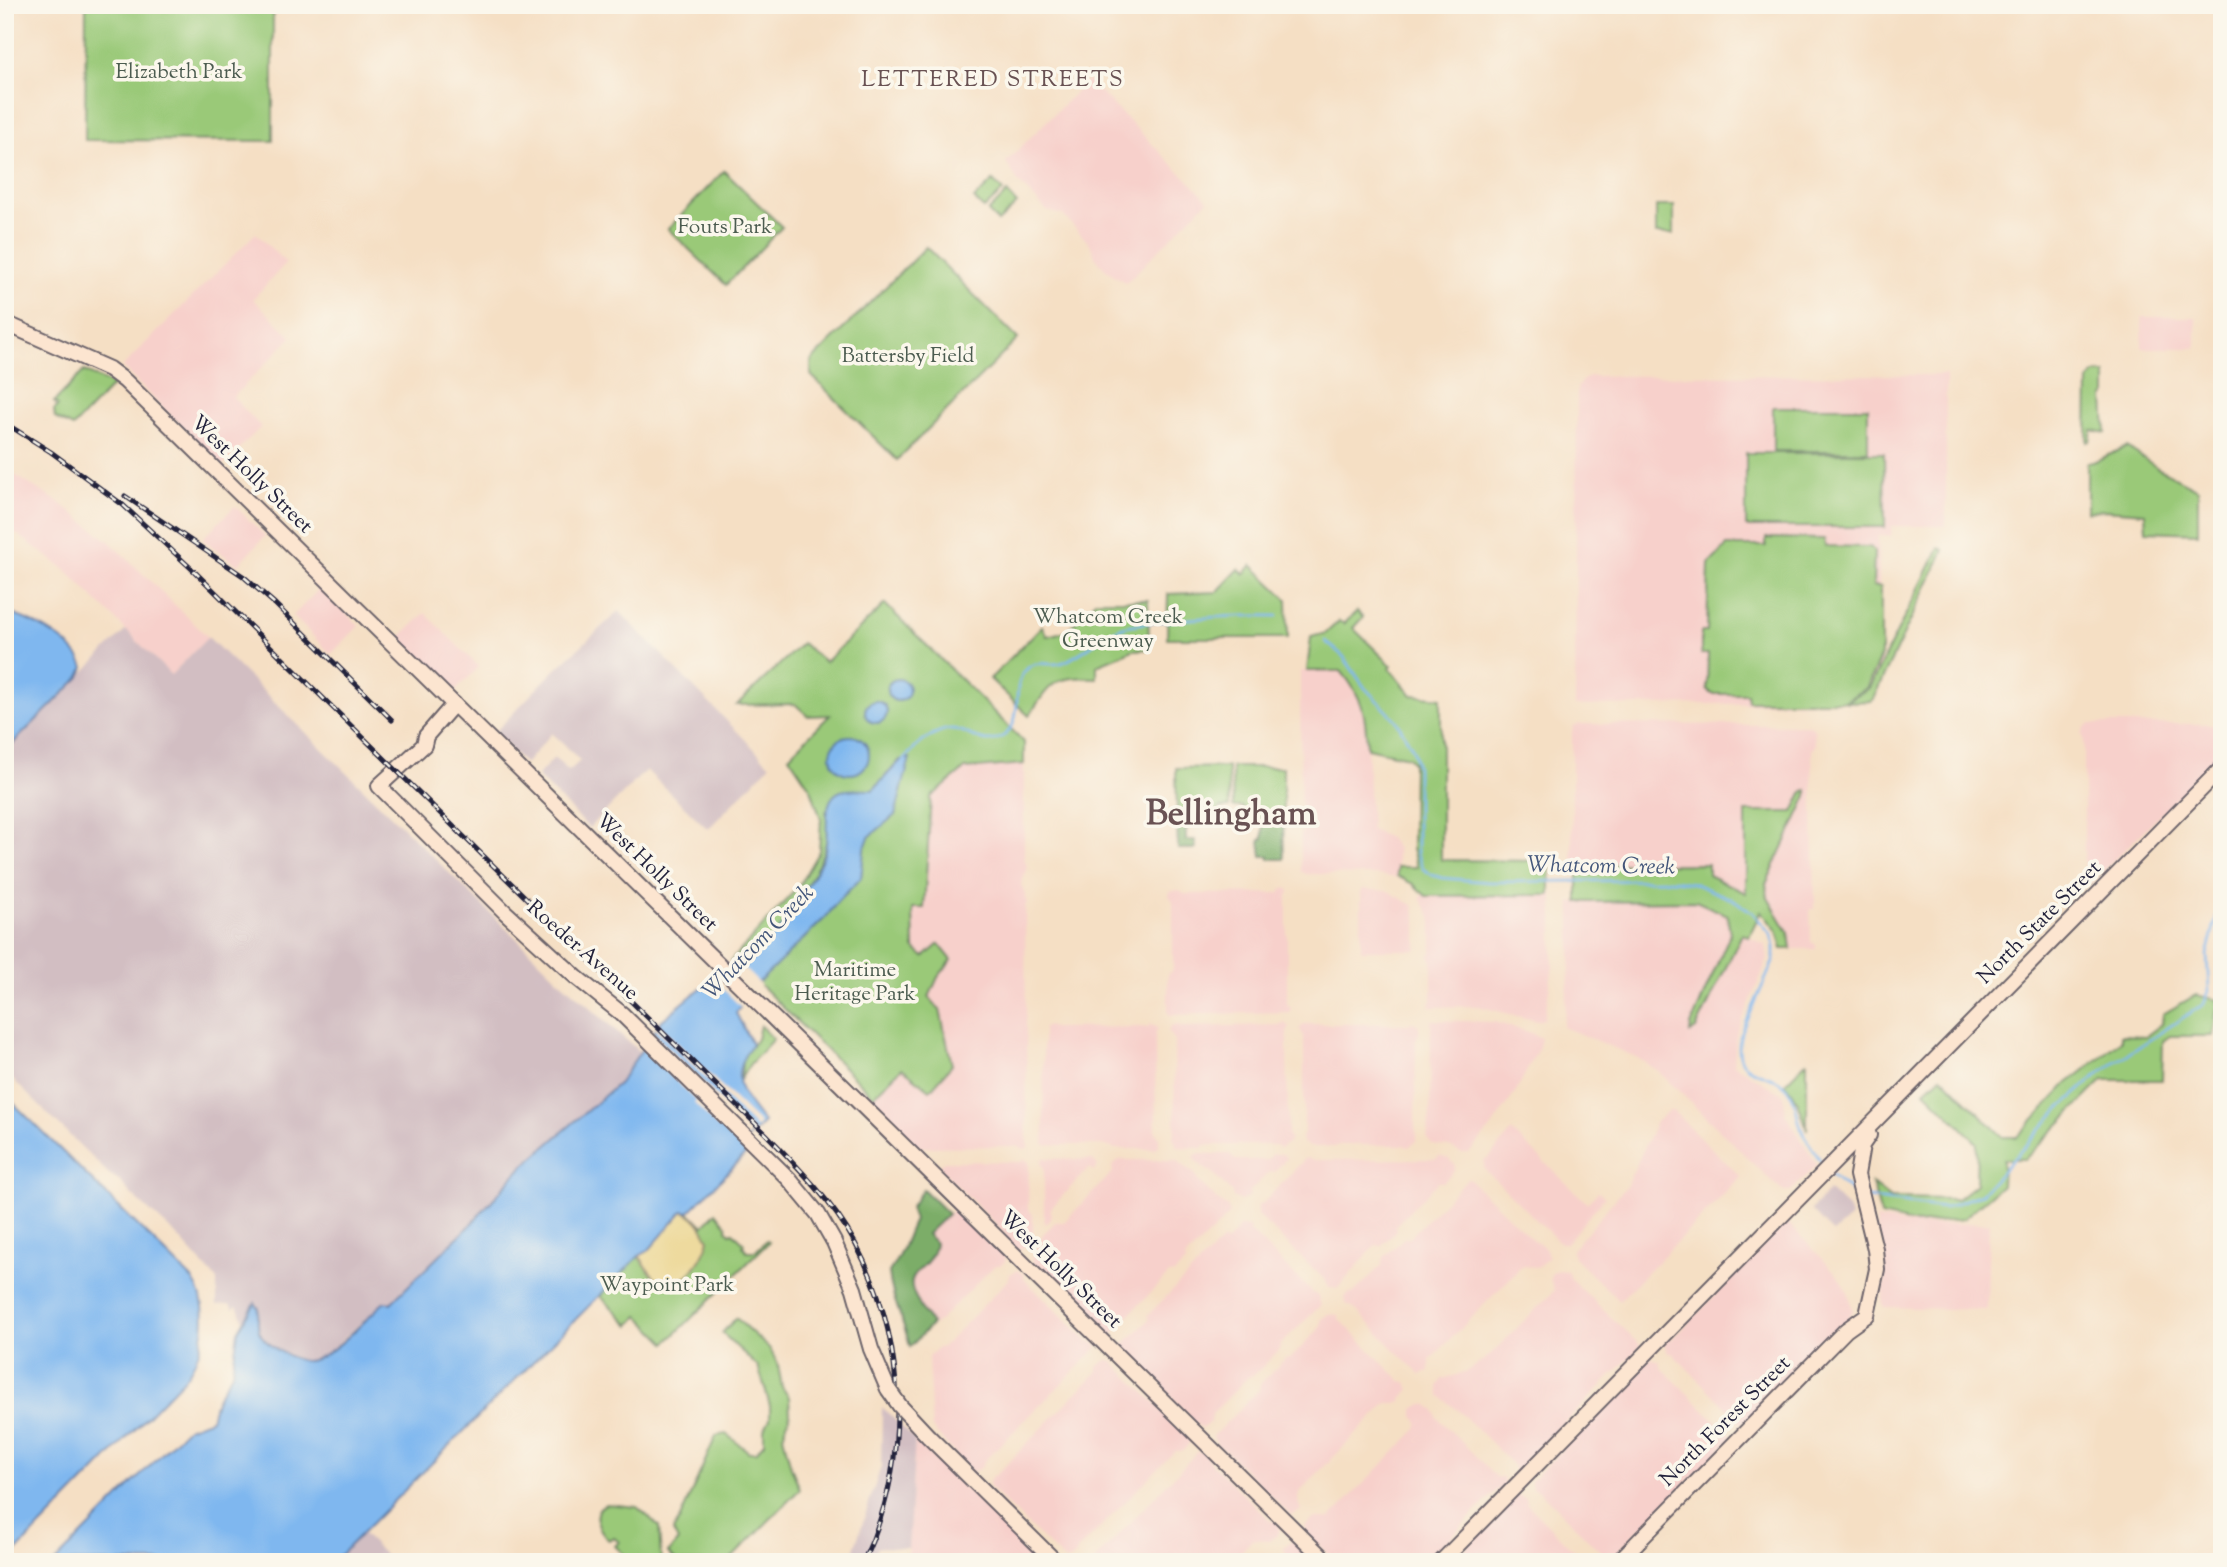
<svg xmlns="http://www.w3.org/2000/svg" width="2227" height="1567" font-family="'Sorts Mill Goudy',serif">
  <style>
    .built { fill: #f7d0cb }
    .industrial { fill: #d2bec2 }
    .green { fill: #9ac978; stroke: #5e765a; stroke-width: 2 }
    .forest { fill: #7bad68; stroke: #4e6852; stroke-width: 2 }
    .sand { fill: #eeda9e; stroke: #887e6c; stroke-width: 2 }
    .water { fill: #7fb7ef; stroke: #506c95; stroke-width: 2 }
    .pier { fill: #f5dfc4 }
    .lines { fill: none; stroke-linecap: round; stroke-linejoin: round }
    .stream { stroke: #7fb7ef; stroke-width: 2.5 }
    .secondary-casing { stroke: #6c646b; stroke-width: 18 }
    .secondary { stroke: #fce5d0; stroke-width: 14 }
    .rail-casing { stroke: #22223b; stroke-width: 5 }
    .rail { stroke: #fbf7ec; stroke-width: 2.5; stroke-dasharray: 8; stroke-linecap: butt }
    .secondary-bridge-casing { stroke: #6c646b; stroke-width: 18; stroke-linecap: butt }
    .secondary-bridge { stroke: #fce5d0; stroke-width: 14 }
    .labels { text-anchor: middle; dominant-baseline: central; stroke-width: 7; stroke-linejoin: round; paint-order: stroke }
    .park-label { font-size: 21px; fill: #4c5c50; stroke: #fbf7ec }
    .street-label { font-size: 21px; fill: #22223b; stroke: #fbf7ec }
    .neighbourhood-label { font-size: 23px; letter-spacing: 2px; fill: #695253; stroke: #fbf7ec }
    .water-label { font-size: 23px; font-style: italic; fill: #43567a; stroke: #fbf7ec }
    .town-label { font-size: 35px; font-weight: bold; fill: #695253; stroke: #fbf7ec }
  </style>
  <rect width="100%" height="100%" fill="#fbf7ec"/>
  <filter id="ink" filterUnits="userSpaceOnUse"><feTurbulence type="fractalNoise" baseFrequency=".0143" numOctaves="2"/><feDisplacementMap in="SourceGraphic" scale="14" xChannelSelector="R" yChannelSelector="G"/><feConvolveMatrix kernelMatrix="1 2 1 2 8 2 1 2 1" color-interpolation-filters="sRGB"/></filter>
  <filter id="wash" filterUnits="userSpaceOnUse"><feTurbulence type="fractalNoise" baseFrequency=".00686" numOctaves="4" result="noise"/><feDisplacementMap in="SourceGraphic" scale="28" xChannelSelector="R" yChannelSelector="G"/><feGaussianBlur stdDeviation="1.57" result="paint"/><feColorMatrix in="noise" values="0 0 0 0 0 0 0 0 0 0 0 0 0 0 0 0 0 1.4 0 .05"/><feComposite in="paint" operator="in"/></filter>
  <g filter="url(#wash)">
    <rect width="100%" height="100%" fill="#f5dfc4"/>
    <!-- built -->
    <g class="built">
      <polygon points="1088,80 1208,200 1126,283 1105,269 1096,258 1090,244 1063,215 1047,211 1018,182 1006,162"/>
      <polygon points="256,233 286,263 253,299 292,337 233,397 261,427 221,466 122,367"/>
      <rect x="2142" y="317" width="54" height="31"/>
      <polygon points="1946,375 1946,526 1892,526 1891,536 1878,536 1881,664 1869,688 1845,702 1575,706 1577,388 1583,380 1591,376"/>
      <polygon points="5,469 60,503 110,542 208,637 171,675 67,571 5,525"/>
      <polygon points="235,506 265,536 238,565 202,539"/>
      <polygon points="321,587 359,626 331,654 293,616"/>
      <polygon points="425,613 479,667 454,692 399,638"/>
      <polygon points="1300,671 1341,671 1356,689 1366,720 1371,830 1389,838 1397,849 1397,878 1378,875 1306,874 1301,871"/>
      <polygon points="1579,724 1810,725 1814,729 1815,745 1812,750 1815,909 1810,909 1811,942 1816,945 1816,949 1791,949 1789,933 1768,898 1766,884 1807,795 1803,791 1793,812 1746,813 1746,893 1708,875 1707,864 1578,865 1577,861 1572,861 1572,732 1574,726"/>
      <polygon points="2090,724 2222,724 2222,753 2091,883 2086,882 2084,878 2084,739 2082,734 2085,727"/>
      <polygon points="1024,764 1024,857 1027,867 1021,884 1027,901 1025,908 1027,1137 1029,1146 1025,1149 1017,1146 917,1147 869,1100 902,1068 927,1090 929,998 938,977 924,957 914,948 913,908 924,908 931,797 965,769"/>
      <polygon points="1287,888 1290,891 1287,899 1287,1004 1291,1008 1289,1012 1170,1015 1168,1012 1168,974 1173,970 1173,901 1169,896 1170,891 1180,890 1185,894 1281,893 1281,889"/>
      <polygon points="1361,889 1388,891 1413,905 1417,922 1417,950 1361,950"/>
      <polygon points="1553,895 1553,967 1544,1019 1537,1021 1478,1006 1431,1007 1429,1005 1432,999 1432,961 1430,955 1432,953 1432,925 1431,916 1421,900 1421,896"/>
      <polygon points="1696,901 1728,915 1730,934 1691,1025 1690,1032 1743,933 1766,946 1768,959 1736,1036 1734,1065 1784,1095 1785,1113 1817,1165 1791,1191 1782,1191 1657,1070 1636,1057 1563,1027 1571,960 1571,902"/>
      <polygon points="1431,1020 1494,1022 1529,1032 1541,1038 1539,1047 1515,1093 1491,1128 1469,1153 1462,1153 1449,1147 1433,1145 1427,1139 1430,1113"/>
      <polygon points="1412,1022 1419,1025 1419,1034 1416,1039 1415,1127 1417,1136 1415,1143 1408,1147 1403,1145 1339,1145 1334,1147 1310,1147 1303,1143 1301,1139 1304,1133 1304,1036 1300,1030 1301,1026 1305,1024 1408,1024"/>
      <polygon points="1284,1023 1290,1027 1287,1033 1288,1136 1290,1139 1288,1143 1280,1148 1277,1145 1205,1145 1202,1148 1178,1147 1173,1137 1175,1133 1174,1040 1168,1032 1170,1027 1178,1025 1183,1027 1282,1025"/>
      <polygon points="1151,1024 1158,1028 1155,1034 1156,1133 1159,1137 1159,1146 1155,1149 1115,1149 1103,1145 1044,1145 1043,1028 1047,1026 1053,1028 1148,1027"/>
      <polygon points="1668,1111 1673,1111 1741,1177 1619,1301 1574,1257 1572,1250 1627,1185 1656,1122"/>
      <polygon points="1512,1131 1587,1203 1598,1192 1605,1197 1566,1243 1560,1243 1484,1169 1485,1159 1488,1159"/>
      <polygon points="1197,1154 1230,1154 1235,1160 1267,1160 1273,1154 1282,1154 1287,1158 1274,1172 1269,1172 1249,1192 1250,1196 1241,1201 1233,1197 1232,1193 1211,1171 1208,1171 1195,1160 1194,1157"/>
      <polygon points="1439,1156 1449,1159 1455,1165 1454,1171 1443,1182 1438,1182 1395,1226 1397,1229 1381,1246 1376,1245 1337,1289 1328,1287 1325,1280 1257,1215 1258,1204 1263,1203 1306,1158 1315,1160 1436,1159"/>
      <polygon points="1043,1158 1093,1160 1098,1166 1094,1171 1089,1168 1051,1208 1051,1219 1046,1224 1044,1222 1044,1168 1041,1163"/>
      <polygon points="1024,1159 1029,1162 1028,1208 1033,1215 1033,1236 1023,1248 1015,1249 1007,1243 1006,1235 939,1167 944,1161 1021,1162"/>
      <polygon points="1119,1160 1176,1160 1195,1174 1198,1181 1223,1205 1227,1206 1230,1214 1185,1258 1185,1263 1174,1274 1169,1274 1116,1328 1113,1334 1107,1336 1102,1333 1102,1328 1047,1275 1042,1274 1035,1267 1032,1258 1043,1234 1055,1222 1064,1222 1113,1172 1112,1166"/>
      <polygon points="1468,1178 1534,1241 1538,1242 1546,1249 1548,1258 1537,1267 1522,1266 1430,1360 1430,1372 1420,1375 1354,1308 1346,1304 1345,1297 1349,1293 1354,1293 1382,1265 1384,1257 1404,1238 1410,1237"/>
      <polygon points="954,1209 994,1249 1000,1250 1005,1255 1005,1261 1001,1265 995,1265 934,1326 927,1319 910,1288 910,1281 934,1253 927,1234"/>
      <polygon points="1876,1219 1916,1225 1989,1223 1987,1310 1884,1307 1882,1303 1885,1278"/>
      <polygon points="1783,1223 1788,1223 1836,1273 1848,1293 1853,1310 1847,1322 1755,1411 1749,1422 1741,1423 1672,1353 1668,1353 1664,1344 1668,1339 1672,1339 1778,1231 1778,1227"/>
      <polygon points="1240,1226 1249,1227 1250,1231 1313,1293 1318,1296 1321,1305 1280,1345 1279,1350 1254,1375 1248,1377 1212,1414 1211,1422 1202,1428 1192,1421 1184,1410 1126,1353 1123,1345 1150,1319 1147,1316 1223,1240 1226,1243"/>
      <polygon points="1017,1270 1024,1274 1024,1279 1088,1341 1093,1342 1098,1347 983,1462 982,1467 974,1471 969,1470 932,1428 928,1357 938,1348 943,1347 1008,1280 1010,1274"/>
      <polygon points="1558,1270 1567,1271 1571,1279 1641,1346 1524,1464 1524,1468 1521,1471 1515,1471 1512,1464 1459,1411 1440,1396 1438,1387 1442,1379 1464,1373 1488,1357 1554,1291 1550,1278 1551,1274"/>
      <polygon points="1329,1314 1339,1315 1339,1319 1401,1381 1407,1382 1410,1390 1399,1403 1387,1403 1299,1492 1298,1500 1301,1510 1291,1516 1226,1451 1217,1445 1213,1436 1259,1390 1260,1384 1285,1359 1291,1358 1321,1327 1321,1320"/>
      <polygon points="1651,1358 1660,1362 1661,1367 1720,1426 1730,1432 1731,1439 1621,1548 1620,1552 1613,1559 1606,1559 1601,1555 1600,1551 1539,1491 1532,1488 1531,1481 1643,1368 1644,1363"/>
      <polygon points="1106,1360 1113,1362 1186,1433 1190,1442 1183,1451 1175,1451 1077,1551 1077,1554 1070,1560 1065,1561 990,1488 989,1482 992,1476 996,1475 1098,1371 1098,1367"/>
      <polygon points="1422,1404 1428,1405 1436,1412 1437,1417 1496,1477 1503,1478 1505,1486 1504,1489 1497,1490 1427,1562 1338,1562 1307,1535 1305,1526 1315,1518 1330,1518 1417,1429 1418,1422 1414,1416 1414,1409"/>
      <polygon points="915,1440 1040,1562 907,1562"/>
      <polygon points="1198,1451 1204,1452 1209,1461 1270,1520 1275,1520 1279,1525 1279,1532 1275,1537 1268,1540 1253,1539 1231,1562 1093,1562"/>
      <polygon points="1516,1495 1525,1498 1527,1504 1585,1562 1453,1562"/>
      <polygon points="1291,1541 1297,1543 1313,1562 1287,1562 1288,1556 1283,1548"/>
    </g>
    <!-- industrial -->
    <g class="industrial">
      <polygon points="619,611 770,765 708,829 646,770 589,828 537,776 554,758 569,771 580,761 564,744 552,733 525,764 494,733 552,673"/>
      <polygon points="126,630 171,675 208,637 559,980 640,1052 619,1083 521,1168 470,1225 391,1303 383,1303 324,1356 305,1361 277,1350 260,1335 257,1327 259,1308 255,1304 244,1321 237,1306 233,1309 230,1304 217,1305 217,1280 174,1233 131,1194 119,1180 109,1174 5,1072 5,751"/>
      <polygon points="1829,1191 1848,1208 1851,1217 1833,1233 1811,1210"/>
      <polygon points="882,1407 915,1440 908,1548 877,1547 870,1562 850,1562 881,1467"/>
      <polygon points="362,1533 392,1562 334,1562"/>
    </g>
    <!-- green -->
    <g class="green">
      <polygon points="86,5 273,5 273,141 85,140"/>
      <polygon points="724,171 782,227 726,285 668,229"/>
      <polygon points="993,181 1003,191 984,209 974,199"/>
      <polygon points="1007,193 1017,204 998,222 988,212"/>
      <rect x="1656" y="206" width="18" height="28"/>
      <polygon points="926,247 1018,339 897,460 811,375 811,361"/>
      <polygon points="84,371 113,385 73,427 55,418 54,410 58,406 54,402"/>
      <polygon points="2095,374 2106,374 2106,396 2104,397 2106,433 2092,430 2090,441 2087,442 2088,381"/>
      <rect x="1773" y="407" width="95" height="44"/>
      <polygon points="2127,447 2159,469 2198,489 2198,533 2146,531 2145,513 2104,510 2087,512 2087,463 2093,462"/>
      <polygon points="1746,453 1884,453 1885,527 1746,527"/>
      <polygon points="1766,538 1824,539 1825,546 1870,547 1874,551 1873,586 1881,587 1881,655 1867,687 1845,701 1748,701 1747,694 1712,694 1707,689 1708,654 1701,654 1701,632 1707,632 1709,564 1727,546 1766,546"/>
      <polygon points="1939,548 1944,550 1872,701 1845,702 1869,688"/>
      <polygon points="1252,565 1287,599 1288,638 1167,638 1168,594 1217,592 1239,569 1244,574"/>
      <path d="M1096,600H1148L1149,649L1133,650L1097,665V678C1054,675 1051,683 1029,716L990,679L1042,626L1047,636L1067,631Z"/>
      <path d="M885,604L1024,742V764L965,769L931,797L924,908H913L914,948L924,957L939,944L952,960L938,977L929,997L940,1010L952,1065L930,1090L902,1068L873,1096L758,983L826,917L838,901L861,878L864,850L869,837L895,815L909,759L900,760L873,790L841,791L826,812C831,847 821,859 805,889L808,899L746,965L737,963L735,965L731,961L798,887L819,851L821,819L811,789L789,756L830,715L808,716L795,704L737,705L802,643L825,662Z"/>
      <path d="M1357,611L1363,617L1353,628L1392,666L1390,669L1412,695L1441,698V860L1550,861V895L1426,896L1413,884L1397,876V867H1417L1412,849L1413,762L1408,757L1367,748C1366,714 1363,697 1341,671H1307L1311,637L1326,633L1339,621L1344,624Z"/>
      <polygon points="1228,767 1229,807 1219,808 1219,817 1177,817 1176,768"/>
      <polygon points="1232,767 1283,767 1283,817 1243,818 1243,807 1233,807"/>
      <polygon points="1807,790 1807,796 1766,884 1768,898 1789,933 1791,949 1782,949 1777,931 1761,911 1749,936 1742,934 1696,1029 1690,1033 1691,1025 1730,934 1727,915 1696,901 1578,902 1578,865 1708,864 1708,875 1746,893 1746,812 1793,812 1803,791"/>
      <polygon points="2196,995 2218,1000 2213,1036 2170,1036 2163,1041 2162,1080 2103,1080 2025,1159 2003,1159 2002,1185 1963,1219 1916,1224 1881,1216 1872,1184 1890,1198 1957,1199 1976,1184 1977,1143 1925,1091 1941,1076 2003,1137 2017,1137 2068,1083 2121,1041 2121,1035 2146,1036 2162,1024 2163,1014"/>
      <polygon points="760,1025 773,1039 750,1064 741,1078 742,1059 757,1039"/>
      <path d="M1807,1061V1130C1802,1112 1798,1097 1785,1083Z"/>
      <polygon points="683,1211 689,1212 703,1226 716,1212 727,1226 727,1230 730,1233 733,1232 744,1243 743,1246 747,1251 756,1251 767,1240 769,1242 666,1343 639,1316 630,1325 600,1296 639,1256 648,1251"/>
      <polygon points="736,1318 770,1349 778,1365 782,1387 789,1397 790,1414 783,1436 791,1467 800,1489 728,1562 677,1562 668,1553 678,1541 673,1531 679,1521 716,1436 726,1434 749,1452 756,1452 764,1443 764,1430 770,1419 770,1406 763,1382 758,1367 722,1333"/>
      <path d="M606,1504L637,1507L659,1526L661,1562H632L615,1546L619,1542L613,1537L609,1540C599,1530 588,1512 606,1504Z"/>
    </g>
    <!-- forest -->
    <g class="forest">
      <polygon points="1283,819 1284,859 1269,859 1269,856 1262,856 1260,840 1263,839 1263,820"/>
      <polygon points="1177,821 1190,821 1190,825 1186,830 1186,840 1195,840 1196,849 1178,849"/>
      <path d="M923,1189L948,1214L927,1234L935,1243C932,1273 899,1268 917,1300C921,1309 925,1317 932,1324L910,1347C904,1321 891,1298 889,1272C903,1253 904,1240 914,1220L910,1208Z"/>
    </g>
    <!-- sand -->
    <path class="sand" d="M683,1211C696,1215 703,1228 709,1240C703,1259 682,1296 657,1279C650,1274 644,1262 639,1256L648,1251Z"/>
    <!-- water -->
    <g class="water">
      <path d="M12,614C37,623 75,642 84,667L80,677L5,751V621Z"/>
      <circle cx="898" cy="690" r="11"/>
      <circle cx="876" cy="712" r="11"/>
      <circle cx="850" cy="755" r="19"/>
      <path d="M910,758L895,815L869,837L864,850L861,878L838,901L826,917L758,983L736,1013L752,1044C727,1077 741,1094 764,1123L742,1144L747,1153L689,1212L683,1211L648,1251L639,1256L333,1562H55L187,1428L211,1419L216,1400L232,1373L238,1331L255,1303L259,1308C256,1329 257,1336 276,1349C283,1353 298,1361 306,1361C330,1360 366,1319 384,1302L391,1303L470,1225L521,1168L619,1083L661,1021L701,988L713,987L737,963L746,965L808,899L805,889C812,877 822,863 825,850C830,832 820,798 841,791C849,788 864,790 873,790L901,760Z"/>
      <path d="M5,1095L193,1280C212,1308 204,1354 184,1379L6,1562Z"/>
    </g>
    <!-- pier -->
    <g class="pier">
      <polygon points="735,960 761,985 743,1009 714,980"/>
      <polygon points="656,1022 760,1124 756,1128 653,1026"/>
      <polygon points="650,1030 753,1132 741,1144 721,1124 717,1127 694,1103 696,1101 640,1045"/>
    </g>
    <g class="lines">
      <!-- stream -->
      <g class="stream">
        <path d="M1325,641L1343,656L1365,688L1396,720L1413,749L1417,768V854L1423,869L1432,875L1442,878L1490,882L1674,880L1693,883L1734,900L1752,912L1771,934L1774,947V960L1740,1037C1733,1080 1765,1066 1786,1087C1798,1099 1796,1119 1803,1133C1809,1144 1817,1155 1824,1166"/>
        <path d="M903,761C914,747 941,722 961,731C974,736 985,746 1000,738C1027,724 1009,690 1025,671C1036,657 1050,668 1064,662C1085,653 1101,635 1123,627C1140,622 1159,622 1176,620C1210,617 1243,615 1277,616"/>
        <polyline points="1830,1174 1857,1196"/>
        <polyline points="1867,1198 1944,1208 1981,1194 2061,1107 2102,1071 2204,1004 2209,991 2207,955 2218,911 2222,907"/>
      </g>
    </g>
  </g>
  <g filter="url(#ink)">
    <g class="lines">
      <!-- secondary casing -->
      <g class="secondary-casing">
        <g id="secondary">
          <polyline points="5,323 109,369 125,381 1327,1562"/>
          <polyline points="454,704 426,736 424,745 379,786 505,912 576,977 622,1014 789,1179 818,1214 834,1242 854,1289 871,1349 888,1389"/>
          <polyline points="928,1436 1056,1562"/>
          <polyline points="1441,1562 2222,768"/>
          <polyline points="1618,1562 1846,1330 1867,1315 1877,1269 1875,1249 1857,1175 1862,1145 1869,1135"/>
        </g>
      </g>
      <!-- secondary -->
      <use href="#secondary" class="secondary"/>
      <!-- rail casing -->
      <g class="rail-casing">
        <g id="rail">
          <path d="M5,423L51,452L123,505L194,571L768,1136C800,1169 833,1203 855,1243C908,1342 911,1461 863,1562"/>
          <polyline points="125,496 243,576 275,604 392,720"/>
        </g>
      </g>
      <!-- rail -->
      <use href="#rail" class="rail"/>
      <!-- secondary-bridge casing -->
      <g class="secondary-bridge-casing">
        <polyline id="secondary-bridge" points="888,1389 900,1406 928,1436"/>
      </g>
      <!-- secondary-bridge -->
      <use href="#secondary-bridge" class="secondary-bridge"/>
    </g>
  </g>
  <g class="labels">
    <!-- park labels -->
    <g class="park-label">
      <text x="179" y="73">Elizabeth Park</text>
      <text x="725" y="228">Fouts Park</text>
      <text x="908" y="357">Battersby Field</text>
      <text x="1108" y="618">Whatcom Creek<tspan x="1108" dy="24">Greenway</tspan></text>
      <text x="855" y="971">Maritime<tspan x="855" dy="24">Heritage Park</tspan></text>
      <text x="667" y="1286">Waypoint Park</text>
    </g>
    <!-- street labels -->
    <g class="street-label">
      <text transform="translate(251 475) rotate(44)">West Holly Street</text>
      <text transform="translate(656 873) rotate(44)">West Holly Street</text>
      <text transform="translate(2040 923) rotate(-45)">North State Street</text>
      <text transform="translate(582 951) rotate(41)">Roeder Avenue</text>
      <text transform="translate(1060 1270) rotate(44)">West Holly Street</text>
      <text transform="translate(1726 1422) rotate(-45)">North Forest Street</text>
    </g>
    <!-- neighbourhood labels -->
    <g class="neighbourhood-label">
      <text x="993" y="80">LETTERED STREETS</text>
    </g>
    <!-- water labels -->
    <g class="water-label">
      <text transform="translate(1601 867) rotate(1)">Whatcom Creek</text>
      <text transform="translate(759 943) rotate(-46)">Whatcom Creek</text>
    </g>
    <!-- town labels -->
    <g class="town-label">
      <text x="1231" y="815">Bellingham</text>
    </g>
  </g>
  <!-- margin -->
  <rect width="2227" height="1567" fill="none" stroke="#fbf7ec" stroke-width="28"/>
</svg>
